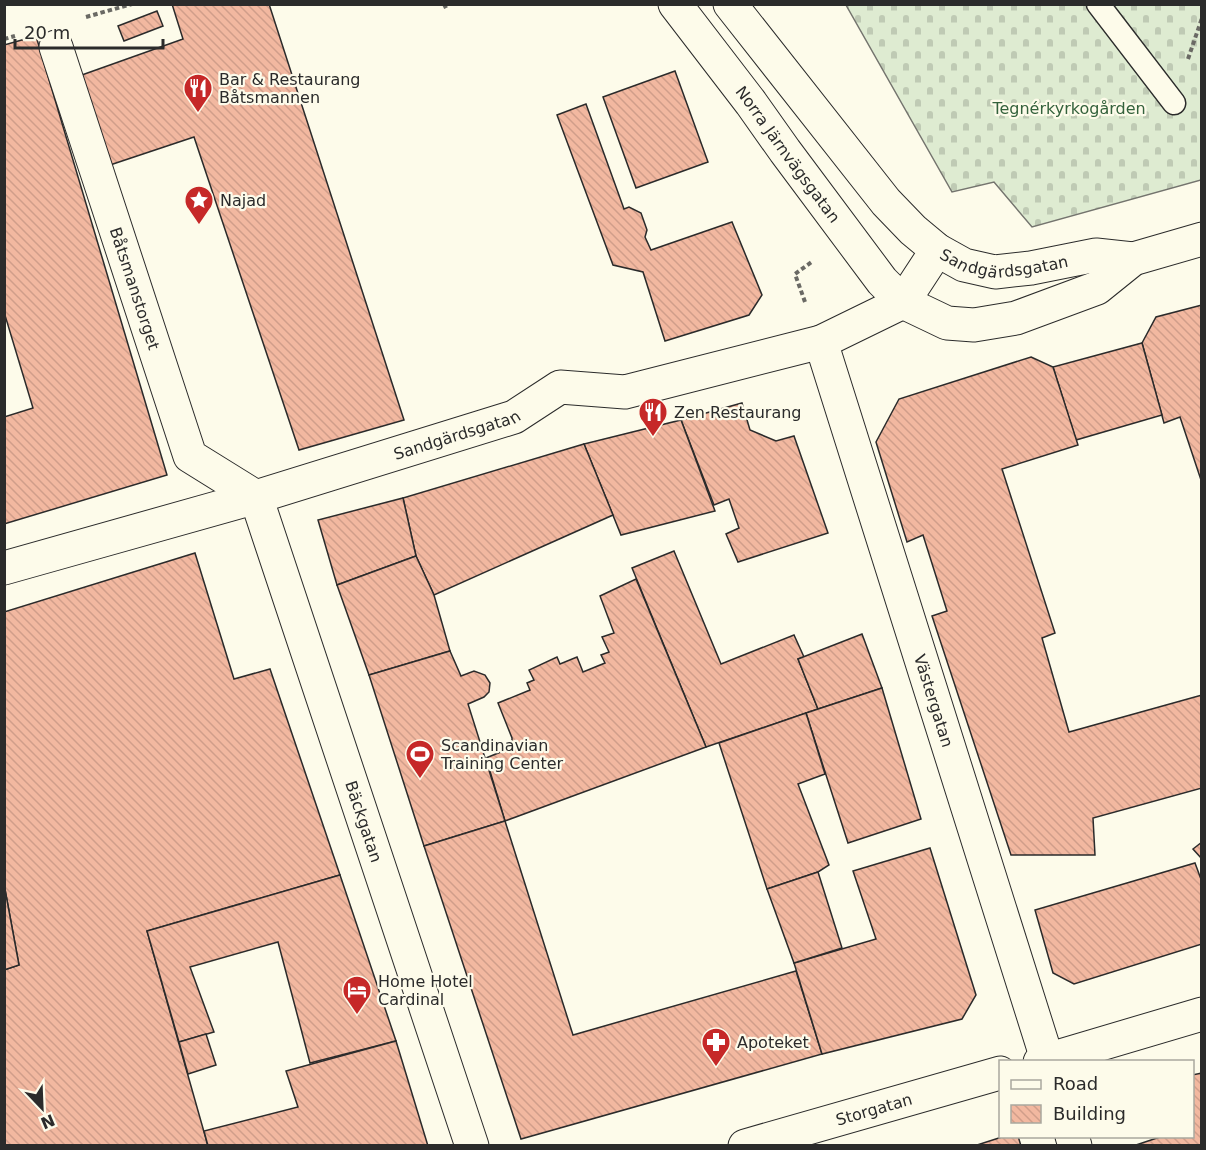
<svg xmlns="http://www.w3.org/2000/svg" width="1206" height="1150" font-family="'DejaVu Sans',sans-serif">
  <style>
    .cemetery { fill: url(#cemetery-stones); stroke: #74746e; stroke-width: 1.5 }
    .building { fill: url(#building-back-hatch); stroke: #2b2b2b; stroke-width: 1.5 }
    .lines { fill: none; stroke-linecap: round; stroke-linejoin: round }
    .lane-casing { stroke: #2b2b2b; stroke-width: 25 }
    .street-casing { stroke: #2b2b2b; stroke-width: 35 }
    .secondary-casing { stroke: #2b2b2b; stroke-width: 35 }
    .path { stroke: #6a6964; stroke-width: 4; stroke-dasharray: 4.5 3; stroke-linecap: butt }
    .lane { stroke: #fdfbea; stroke-width: 22 }
    .street { stroke: #fdfbea; stroke-width: 33 }
    .secondary { stroke: #fdfbea; stroke-width: 33 }
    .labels { text-anchor: middle; dominant-baseline: central; stroke-width: 4.5; stroke-linejoin: round; paint-order: stroke }
    .poi-label { font-size: 16px; fill: #2b2b2b; stroke: #fdfbea; text-anchor: start }
    .park-label { font-size: 16px; fill: #34623c; stroke: #fdfbea }
    .street-label { font-size: 16px; fill: #2b2b2b; stroke: #fdfbea }
  </style>
  <defs>
    <pattern id="cemetery-stones" width="16" height="16" patternUnits="userSpaceOnUse" patternTransform="scale(1.5)"><rect width="16" height="16" fill="#deebd1"/><path d="M2 7V4a2 2 0 0 1 4 0v3zM10 15v-3a2 2 0 0 1 4 0v3z" fill="#bfcab4"/></pattern>
    <pattern id="building-back-hatch" width="6" height="6" patternUnits="userSpaceOnUse" patternTransform="scale(1.5)"><rect width="6" height="6" fill="#f2b8a0"/><path d="M-1 5l2 2M0 0l6 6M5-1l2 2" fill="none" stroke="#d09e8a"/></pattern>
  </defs>
  <rect width="100%" height="100%" fill="#fdfbea"/>
  <!-- cemetery -->
  <polygon class="cemetery" points="846,5 1201,5 1201,180 1032,227 994,182 952,192"/>
  <!-- building -->
  <g class="building">
    <polygon points="172,4 269,4 404,420 299,450 194,137 110,165 79,76 183,39"/>
    <polygon points="157,11 163,26 124,41 118,26"/>
    <polygon points="36,36 167,475 4,524 4,417 33,408 4,312 4,45"/>
    <polygon points="675,71 708,162 636,188 603,97"/>
    <polygon points="586,104 624,209 629,207 641,213 647,230 645,237 651,250 732,222 762,295 749,315 665,341 643,272 613,265 557,115"/>
    <polygon points="1202,305 1202,483 1180,417 1164,423 1142,343 1156,317"/>
    <polygon points="1142,343 1162,415 1076,440 1053,367"/>
    <polygon points="1031,357 1053,367 1078,445 1002,469 1055,633 1042,638 1069,732 1202,695 1202,788 1093,818 1095,855 1011,855 932,616 947,611 923,535 907,542 876,442 899,399"/>
    <polygon points="742,403 750,430 776,441 794,436 828,533 738,562 726,534 739,528 729,499 714,505 681,420"/>
    <polygon points="681,420 715,511 621,535 584,444"/>
    <polygon points="584,444 613,515 434,595 416,556 403,498"/>
    <polygon points="403,498 416,556 337,585 318,520"/>
    <polygon points="674,551 721,664 794,635 804,657 798,659 818,709 706,747 632,568"/>
    <polygon points="195,553 234,679 270,669 340,875 147,931 208,1146 4,1146 4,970 19,965 4,884 4,612"/>
    <polygon points="416,556 434,595 450,651 369,675 337,585"/>
    <polygon points="636,579 706,747 505,821 486,758 508,749 512,745 512,738 498,703 530,690 527,683 534,680 529,670 557,657 560,664 577,657 583,672 605,663 601,655 609,652 602,637 614,633 600,596"/>
    <polygon points="862,634 882,688 818,709 798,659"/>
    <polygon points="450,651 461,676 474,671 485,675 490,683 489,692 484,697 468,704 505,821 424,846 369,675"/>
    <polygon points="882,688 921,819 848,843 806,713"/>
    <polygon points="806,713 825,774 798,784 829,865 818,872 767,889 719,743"/>
    <polygon points="505,821 573,1035 796,971 822,1054 521,1139 424,846"/>
    <polygon points="1202,842 1202,859 1193,849"/>
    <polygon points="930,848 976,995 962,1019 822,1054 794,963 876,939 853,871"/>
    <polygon points="1195,863 1202,882 1202,944 1074,984 1053,973 1035,910"/>
    <polygon points="818,872 842,948 794,963 767,889"/>
    <polygon points="340,875 396,1041 310,1063 278,942 190,967 214,1032 179,1042 147,931"/>
    <polygon points="4,884 19,965 4,970"/>
    <polygon points="206,1034 216,1065 188,1074 179,1042"/>
    <polygon points="396,1041 428,1146 208,1146 204,1131 298,1107 286,1071"/>
    <polygon points="1202,1073 1202,1146 1133,1146 1163,1136 1192,1136 1192,1075"/>
    <polygon points="1005,1136 1018,1136 1021,1146 974,1146"/>
  </g>
  <g class="lines">
    <!-- lane casing -->
    <g class="lane-casing">
      <polyline id="lane" points="1098,4 1174,103"/>
    </g>
    <!-- street casing -->
    <g class="street-casing">
      <g id="street">
        <path id="s1" d="M56,47L190,456L256,497"/>
        <path id="s2" d="M821,342L1048,1062"/>
        <path id="s3" d="M256,497L472,1146"/>
        <path id="s4" d="M4,568L256,497L514,417L560,387L625,392L821,342L903,302"/>
        <polyline points="1040,1062 1202,1014"/>
        <polyline points="1072,1136 1075,1146"/>
        <path id="s5" d="M745,1146L1000,1073"/>
      </g>
    </g>
    <!-- secondary casing -->
    <g class="secondary-casing">
      <g id="secondary">
        <path id="s6" d="M675,4L751,103L785,151L882,281L903,302L947,323L974,325L1016,318L1097,288L1133,259L1202,239"/>
        <path id="s7" d="M730,4L886,202L913,230L937,250L964,265L995,272L1031,268L1096,255L1133,259"/>
        <polyline points="903,302 937,250"/>
      </g>
    </g>
    <!-- path -->
    <g class="path">
      <polyline points="444,4 447,10"/>
      <polyline points="86,17 132,4"/>
      <polyline points="4,39 15,36"/>
      <polyline points="1188,59 1202,18"/>
      <polyline points="805,302 795,274 813,261"/>
    </g>
    <!-- lane -->
    <use href="#lane" class="lane"/>
    <!-- street -->
    <use href="#street" class="street"/>
    <!-- secondary -->
    <use href="#secondary" class="secondary"/>
  </g>
  <!-- icons -->
  <defs>
    <g id="restaurant-pin" transform="scale(1.5)"><path d="M0 17L-7.5 6A9.5 9.5 0 1 1 7.5 6Z" fill="#c62828" stroke="#fdfbea"/><path d="M-5-6h1v4h1v-4h1v4h1v-4h1v5L-1.5 .5V6h-2V.5L-5-1ZM5-6V6H3V1.5H1.5Q1.5-4 5-6Z" fill="#fff"/></g>
    <g id="sight-pin" transform="scale(1.5)"><path d="M0 17L-7.5 6A9.5 9.5 0 1 1 7.5 6Z" fill="#c62828" stroke="#fdfbea"/><path d="M0-6L1.8-2.2L6-1.7L2.9 1.2L3.7 5.4L0 3.3L-3.7 5.4L-2.9 1.2L-6-1.7L-1.8-2.2Z" fill="#fff"/></g>
    <g id="stadium-pin" transform="scale(1.5)"><path d="M0 17L-7.5 6A9.5 9.5 0 1 1 7.5 6Z" fill="#c62828" stroke="#fdfbea"/><path d="M0-5a6.5 5 0 1 0 0 10a6.5 5 0 1 0 0-10ZM-3.5-1.8h7v3.6h-7Z" fill="#fff"/></g>
    <g id="hotel-pin" transform="scale(1.5)"><path d="M0 17L-7.5 6A9.5 9.5 0 1 1 7.5 6Z" fill="#c62828" stroke="#fdfbea"/><path d="M-6-4.5h1.5V1H6V5H4.5V3h-9V5H-6ZM-4 0a1.8 1.8 0 1 1 3.6 0ZM.5 0V-2.5h3Q6-2.5 6 0Z" fill="#fff"/></g>
    <g id="pharmacy-pin" transform="scale(1.5)"><path d="M0 17L-7.5 6A9.5 9.5 0 1 1 7.5 6Z" fill="#c62828" stroke="#fdfbea"/><path d="M-2-6h4v4h4v4h-4v4h-4v-4h-4v-4h4Z" fill="#fff"/></g>
  </defs>
  <g fill-rule="evenodd">
    <use href="#restaurant-pin" x="198" y="88"/>
    <use href="#sight-pin" x="199" y="200"/>
    <use href="#restaurant-pin" x="653" y="412"/>
    <use href="#stadium-pin" x="420" y="754"/>
    <use href="#hotel-pin" x="357" y="990"/>
    <use href="#pharmacy-pin" x="716" y="1042"/>
  </g>
  <g class="labels">
    <!-- poi labels -->
    <g class="poi-label">
      <text x="219" y="79">Bar &amp; Restaurang<tspan x="219" dy="18">Båtsmannen</tspan></text>
      <text x="220" y="200">Najad</text>
      <text x="674" y="412">Zen Restaurang</text>
      <text x="441" y="745">Scandinavian<tspan x="441" dy="18">Training Center</tspan></text>
      <text x="378" y="981">Home Hotel<tspan x="378" dy="18">Cardinal</tspan></text>
      <text x="737" y="1042">Apoteket</text>
    </g>
    <!-- park labels -->
    <g class="park-label">
      <text x="1069" y="108">Tegnérkyrkogården</text>
    </g>
    <!-- street labels -->
    <g class="street-label">
      <text stroke="none"><textPath href="#s6" startOffset="188">Norra Järnvägsgatan</textPath></text>
      <text stroke="none"><textPath href="#s7" startOffset="393">Sandgärdsgatan</textPath></text>
      <text stroke="none"><textPath href="#s1" startOffset="254">Båtsmanstorget</textPath></text>
      <text stroke="none"><textPath href="#s4" startOffset="472">Sandgärdsgatan</textPath></text>
      <text stroke="none"><textPath href="#s2" startOffset="376">Västergatan</textPath></text>
      <text stroke="none"><textPath href="#s3" startOffset="342">Bäckgatan</textPath></text>
      <text stroke="none"><textPath href="#s5" startOffset="134">Storgatan</textPath></text>
    </g>
  </g>
  <!-- border -->
  <rect width="1206" height="1150" fill="none" stroke="#2b2b2b" stroke-width="12"/>
  <!-- legend -->
  <rect x="999" y="1060" width="195" height="78" fill="#fdfbea" stroke="#a9a89e" stroke-width="1.5"/>
  <rect x="1011" y="1080" width="30" height="9" fill="#fdfbea" stroke="#a9a89e" stroke-width="1.5"/>
  <text x="1053" y="1090" font-size="18" fill="#2b2b2b">Road</text>
  <rect x="1011" y="1105" width="30" height="18" fill="url(#building-back-hatch)" stroke="#a9a89e" stroke-width="1.5"/>
  <text x="1053" y="1120" font-size="18" fill="#2b2b2b">Building</text>
  <!-- north arrow -->
  <g transform="translate(42 1108) rotate(157)" stroke="#fdfbea" stroke-width="4.5" paint-order="stroke">
  <path d="M0-4.5L10 22L0 15L-10 22Z" fill="#2b2b2b"/>
  <text y="-9" font-size="16" font-weight="bold" text-anchor="middle" fill="#2b2b2b">N</text>
  </g>
  <!-- scale -->
  <path d="M15 39v9h148v-9" fill="none" stroke="#2b2b2b" stroke-width="3"/>
  <text x="24" y="39" font-size="18" fill="#2b2b2b" stroke="#fdfbea" stroke-width="4.5" paint-order="stroke">20 m</text>
</svg>
